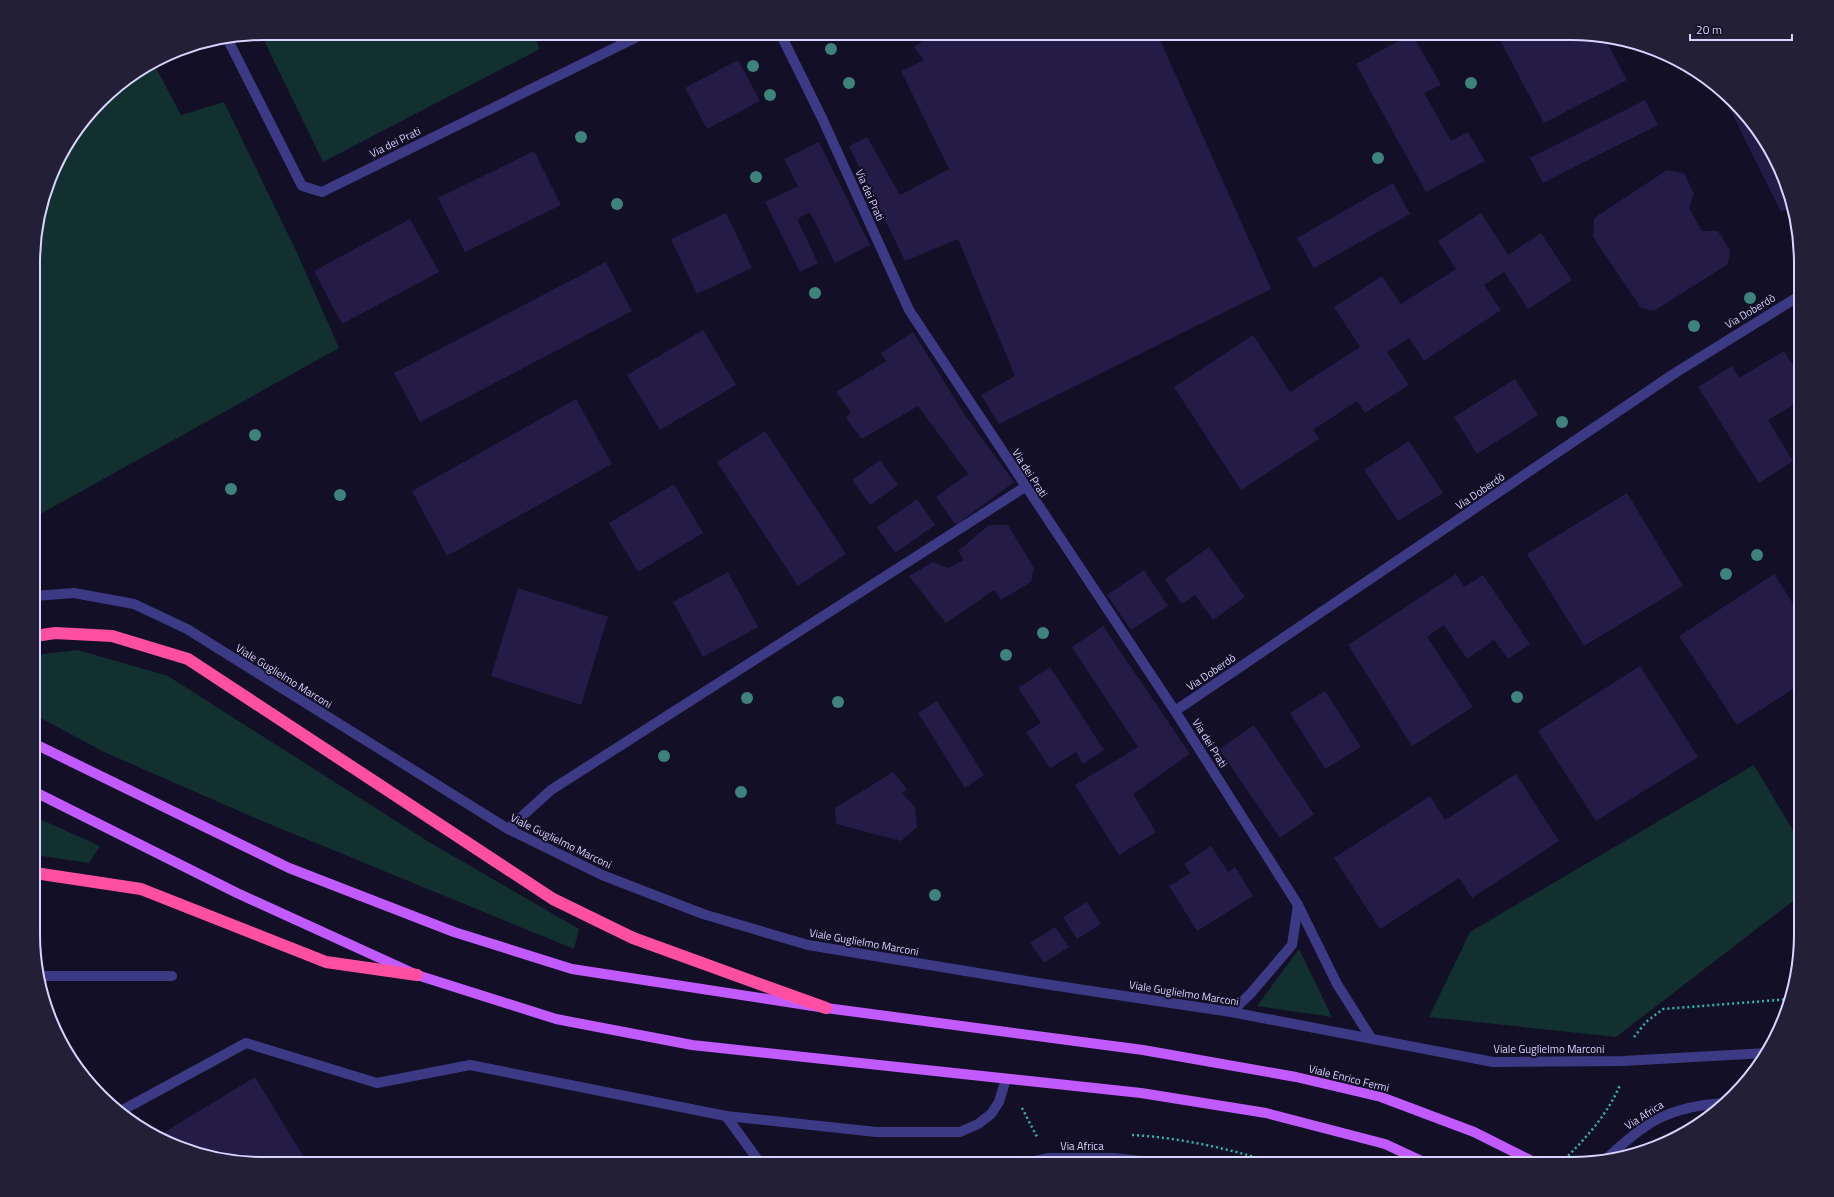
<svg xmlns="http://www.w3.org/2000/svg" width="1834" height="1197" font-family="'Titillium Web',sans-serif">
  <style>
    .green { fill: #12302f }
    .building { fill: #241b47 }
    .lines { fill: none; stroke-linecap: round; stroke-linejoin: round }
    .path { stroke: #2fb8b0; stroke-width: 2.5; stroke-dasharray: 2 3; stroke-linecap: butt }
    .lane { stroke: #3d3a85; stroke-width: 10 }
    .street { stroke: #3d3a85; stroke-width: 10 }
    .primary { stroke: #c25bff; stroke-width: 10 }
    .highway { stroke: #ff4fa3; stroke-width: 12 }
    .tree { fill: #3d827b }
    .labels { text-anchor: middle; dominant-baseline: central; stroke-width: 4; stroke-linejoin: round; paint-order: stroke }
    .street-label { font-size: 11px; fill: #d9d4ff; stroke: #130f26 }
    .rim { fill: none; stroke: #d9d4ff; stroke-width: 2 }
  </style>
  <rect width="100%" height="100%" fill="#130f26"/>
  <!-- green -->
  <g class="green">
    <polygon points="533,33 540,49 323,162 261,34"/>
    <polygon points="154,64 181,115 224,102 298,255 339,348 35,517 35,234 57,161 111,90"/>
    <polygon points="78,650 168,676 429,842 579,929 574,949 255,818 104,752 35,715 35,655"/>
    <polygon points="1754,765 1801,844 1801,895 1616,1037 1429,1017 1470,932"/>
    <polygon points="35,817 100,846 89,863 35,855"/>
    <polygon points="1299,949 1332,1017 1257,1006"/>
  </g>
  <!-- building -->
  <g class="building">
    <polygon points="930,33 1157,33 1271,289 999,424 981,395 1015,376 958,239 905,261 849,146 867,137 900,195 949,169 901,71 924,60 914,47 931,35"/>
    <polygon points="1496,33 1571,33 1605,39 1627,80 1544,123"/>
    <polygon points="1412,34 1441,85 1424,93 1451,141 1468,132 1485,161 1426,192 1356,64"/>
    <polygon points="738,60 760,101 707,129 685,88"/>
    <polygon points="1645,100 1658,125 1543,183 1530,158"/>
    <polygon points="1736,104 1744,111 1770,148 1793,205 1781,212 1729,107"/>
    <polygon points="819,142 870,245 835,263 810,212 797,219 818,263 800,272 765,202 798,186 784,159"/>
    <polygon points="534,151 561,205 465,252 438,198"/>
    <polygon points="1667,170 1684,173 1694,194 1689,208 1702,231 1718,231 1730,250 1728,264 1654,311 1641,308 1593,237 1594,218"/>
    <polygon points="1393,183 1410,214 1314,268 1297,238"/>
    <polygon points="726,213 752,268 697,294 671,239"/>
    <polygon points="1481,213 1508,255 1541,233 1572,280 1528,309 1504,272 1484,285 1501,310 1424,361 1409,338 1387,352 1409,385 1365,413 1357,401 1313,430 1319,439 1241,490 1174,387 1253,335 1290,392 1360,347 1334,307 1382,276 1401,304 1456,269 1438,241"/>
    <polygon points="410,219 439,272 342,324 314,271"/>
    <polygon points="606,262 632,311 420,422 394,373"/>
    <polygon points="703,330 736,385 660,430 627,375"/>
    <polygon points="913,332 965,415 1014,482 956,525 936,497 968,474 918,406 862,439 846,418 851,412 836,392 886,361 881,353"/>
    <polygon points="1784,351 1801,378 1801,400 1768,420 1793,461 1759,483 1698,387 1732,366 1739,378"/>
    <polygon points="1515,379 1538,415 1477,454 1454,417"/>
    <polygon points="576,399 612,464 447,556 412,491"/>
    <polygon points="765,431 846,554 798,586 717,462"/>
    <polygon points="1409,441 1443,493 1398,521 1364,470"/>
    <polygon points="880,460 898,485 870,505 852,480"/>
    <polygon points="674,484 703,533 638,572 609,523"/>
    <polygon points="1627,493 1683,586 1584,646 1527,554"/>
    <polygon points="917,499 935,525 895,553 877,527"/>
    <polygon points="989,525 1008,525 1034,568 1031,582 1001,600 994,590 946,623 909,576 933,562 948,568 964,560 958,551"/>
    <polygon points="1209,547 1245,597 1213,620 1195,595 1182,604 1165,579"/>
    <polygon points="1144,570 1168,606 1131,630 1107,595"/>
    <polygon points="728,572 758,627 703,657 673,602"/>
    <polygon points="1456,574 1464,587 1483,575 1530,644 1508,659 1494,640 1467,659 1444,625 1427,637 1473,707 1412,746 1348,645"/>
    <polygon points="1774,574 1801,616 1801,684 1737,725 1679,636"/>
    <polygon points="518,588 608,617 581,705 491,676"/>
    <polygon points="1103,626 1190,754 1133,794 1156,832 1119,855 1075,785 1138,747 1072,647"/>
    <polygon points="1640,666 1698,757 1596,821 1538,731"/>
    <polygon points="1050,667 1104,750 1083,764 1076,752 1050,768 1026,732 1041,723 1018,688"/>
    <polygon points="1325,691 1361,747 1325,769 1290,713"/>
    <polygon points="937,701 984,775 965,788 918,713"/>
    <polygon points="1254,725 1314,814 1280,838 1219,749"/>
    <polygon points="893,772 907,789 902,793 915,807 917,827 901,841 836,824 835,808"/>
    <polygon points="1516,774 1559,841 1472,898 1459,878 1380,929 1334,858 1430,796 1445,820"/>
    <polygon points="1211,846 1228,872 1235,867 1253,896 1197,931 1169,886 1190,873 1184,864"/>
    <polygon points="1087,902 1101,924 1077,939 1063,917"/>
    <polygon points="1055,927 1069,947 1044,963 1030,943"/>
    <polygon points="255,1077 308,1164 263,1164 190,1152 158,1136"/>
  </g>
  <g class="lines">
    <!-- path -->
    <g class="path">
      <polyline points="1634,1037 1646,1022 1663,1009 1791,999"/>
      <polyline points="1022,1108 1037,1137"/>
      <path d="M1132,1135C1183,1138 1230,1149 1278,1164"/>
      <path d="M1561,1163C1585,1139 1606,1117 1620,1085"/>
    </g>
    <!-- lane -->
    <g class="lane">
      <polyline points="228,40 302,186 322,192 645,33"/>
      <polyline points="508,829 551,790 1025,487"/>
      <polyline points="40,979 44,976 172,976"/>
      <polyline points="119,1112 246,1043 377,1083 470,1065 726,1116 876,1132 960,1132 978,1124 991,1114 999,1102 1006,1079"/>
      <polyline points="726,1116 761,1164"/>
      <polyline points="1021,1164 1049,1158"/>
    </g>
    <!-- street -->
    <g class="street">
      <polyline points="780,33 822,118 909,310 1175,711 1298,905 1337,984 1371,1038"/>
      <polyline points="35,596 74,593 134,604 187,629 508,829 602,875 703,914 808,945 1051,985 1231,1012 1493,1062 1623,1061 1766,1053"/>
      <polyline points="1175,711 1675,373 1801,295"/>
      <polyline points="1231,1012 1251,993 1292,945 1298,905"/>
      <polyline points="1049,1158 1114,1158 1167,1164"/>
      <path d="M1605,1160C1645,1122 1669,1106 1726,1103"/>
    </g>
    <!-- primary -->
    <g class="primary">
      <polyline points="35,744 289,868 454,932 572,969 826,1008 1143,1050 1296,1077 1381,1097 1474,1132 1538,1164"/>
      <polyline points="35,792 237,893 417,975 556,1019 692,1045 1141,1093 1266,1113 1385,1144 1428,1164"/>
    </g>
    <!-- highway -->
    <g class="highway">
      <polyline points="35,636 55,633 112,636 188,659 553,899 633,938 826,1008"/>
      <polyline points="35,873 141,889 326,962 417,975"/>
    </g>
  </g>
  <!-- trees -->
  <g class="tree">
    <circle cx="831" cy="49" r="6"/>
    <circle cx="753" cy="66" r="6"/>
    <circle cx="849" cy="83" r="6"/>
    <circle cx="1471" cy="83" r="6"/>
    <circle cx="770" cy="95" r="6"/>
    <circle cx="581" cy="137" r="6"/>
    <circle cx="1378" cy="158" r="6"/>
    <circle cx="756" cy="177" r="6"/>
    <circle cx="617" cy="204" r="6"/>
    <circle cx="815" cy="293" r="6"/>
    <circle cx="1750" cy="298" r="6"/>
    <circle cx="1694" cy="326" r="6"/>
    <circle cx="1562" cy="422" r="6"/>
    <circle cx="255" cy="435" r="6"/>
    <circle cx="231" cy="489" r="6"/>
    <circle cx="340" cy="495" r="6"/>
    <circle cx="1757" cy="555" r="6"/>
    <circle cx="1726" cy="574" r="6"/>
    <circle cx="1043" cy="633" r="6"/>
    <circle cx="1006" cy="655" r="6"/>
    <circle cx="1517" cy="697" r="6"/>
    <circle cx="747" cy="698" r="6"/>
    <circle cx="838" cy="702" r="6"/>
    <circle cx="664" cy="756" r="6"/>
    <circle cx="741" cy="792" r="6"/>
    <circle cx="935" cy="895" r="6"/>
  </g>
  <g class="labels">
    <!-- street labels -->
    <g class="street-label">
      <text transform="translate(395 142) rotate(-26)">Via dei Prati</text>
      <text transform="translate(870 195) rotate(66)">Via dei Prati</text>
      <text transform="translate(1750 311) rotate(-31)">Via Doberdò</text>
      <text transform="translate(1030 473) rotate(57)">Via dei Prati</text>
      <text transform="translate(1480 491) rotate(-34)">Via Doberdò</text>
      <text transform="translate(1211 672) rotate(-34)">Via Doberdò</text>
      <text transform="translate(284 676) rotate(32)">Viale Guglielmo Marconi</text>
      <text transform="translate(1210 743) rotate(58)">Via dei Prati</text>
      <text transform="translate(561 841) rotate(26)">Viale Guglielmo Marconi</text>
      <text transform="translate(864 942) rotate(10)">Viale Guglielmo Marconi</text>
      <text transform="translate(1184 993) rotate(9)">Viale Guglielmo Marconi</text>
      <text x="1549" y="1049">Viale Guglielmo Marconi</text>
      <text transform="translate(1349 1078) rotate(14)">Viale Enrico Fermi</text>
      <text transform="translate(1644 1115) rotate(-32)">Via Africa</text>
      <text x="1082" y="1146">Via Africa</text>
    </g>
  </g>
  <!-- crop -->
  <path d="M0 0H1834V1197H0ZM263 40H1571A223 223 0 0 1 1794 263V934A223 223 0 0 1 1571 1157H263A223 223 0 0 1 40 934V263A223 223 0 0 1 263 40Z" fill="#231f37" fill-rule="evenodd"/>
  <path class="rim" d="M263 40H1571A223 223 0 0 1 1794 263V934A223 223 0 0 1 1571 1157H263A223 223 0 0 1 40 934V263A223 223 0 0 1 263 40Z"/>
  <!-- scale -->
  <path d="M1690 34v6h102v-6" fill="none" stroke="#d9d4ff" stroke-width="2"/>
  <text x="1696" y="34" font-size="12" fill="#d9d4ff" stroke="#130f26" stroke-width="3" paint-order="stroke">20 m</text>
</svg>
